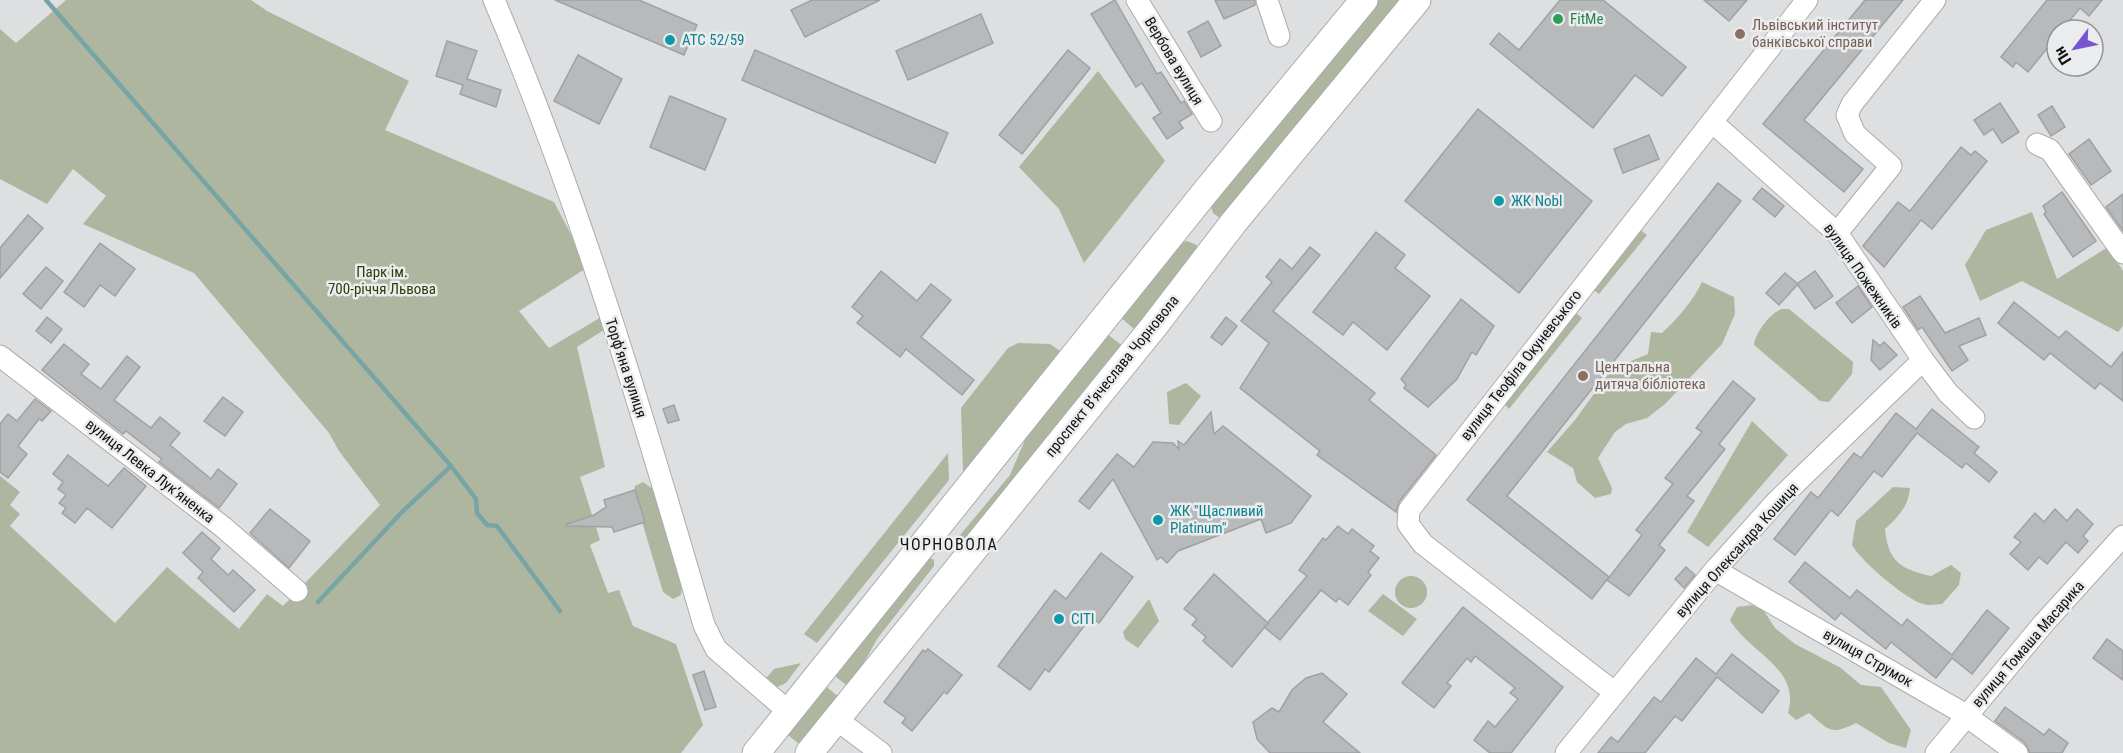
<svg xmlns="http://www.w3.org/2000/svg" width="2123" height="753" font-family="'Roboto Condensed',sans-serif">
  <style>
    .green { fill: #aeb6a0 }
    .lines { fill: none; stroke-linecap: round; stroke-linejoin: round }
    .stream { stroke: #77a5a5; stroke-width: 4.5 }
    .building { fill: #b8b9ba; stroke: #a0a1a2; stroke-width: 1.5 }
    .minor-casing { stroke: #abacad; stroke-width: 23 }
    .major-casing { stroke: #abacad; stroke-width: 29 }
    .minor { stroke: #fff; stroke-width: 21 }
    .major { stroke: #fff; stroke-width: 27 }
    .leisure-dot { fill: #2e9e5b; stroke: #ebecee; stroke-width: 2 }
    .education-dot { fill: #8d6e63; stroke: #ebecee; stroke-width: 2 }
    .culture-dot { fill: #0f9aa8; stroke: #ebecee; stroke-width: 2 }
    .labels { text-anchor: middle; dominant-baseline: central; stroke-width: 5; stroke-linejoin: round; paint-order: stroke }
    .leisure-label { font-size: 15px; fill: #27864d; stroke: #ebecee; text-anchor: start }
    .education-label { font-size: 15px; fill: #785e54; stroke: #ebecee; text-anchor: start }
    .culture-label { font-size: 15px; fill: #0d838f; stroke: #ebecee; text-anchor: start }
    .street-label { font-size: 15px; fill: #111212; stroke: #ebecee }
    .park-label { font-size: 15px; fill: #2e3d04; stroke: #ebecee }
    .neighbourhood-label { font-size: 16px; letter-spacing: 1.5px; fill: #111212; stroke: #ebecee }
  </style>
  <rect width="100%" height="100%" fill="#dedfe1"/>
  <!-- green -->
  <g class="green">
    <polygon points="66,0 251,0 267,11 409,81 385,130 554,202 588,267 519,311 549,348 603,316 607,328 577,347 605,467 580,477 600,540 590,545 608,593 619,590 633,626 676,644 703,725 681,753 0,753 0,476 20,492 10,505 20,514 10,526 115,623 167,567 239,629 267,594 283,606 380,505 339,451 329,433 194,273 83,224 106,196 73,169 47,204 0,179 0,29 16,43"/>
    <polygon points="1375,0 1404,0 1228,217 1220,218 1213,213 1210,203"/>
    <polygon points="1098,71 1165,161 1084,263 1059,209 1019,167"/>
    <polygon points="2032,212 2057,279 2108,247 2123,271 2123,326 2118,332 2022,281 1980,301 1965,265 1986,230"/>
    <polygon points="1639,229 1647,235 1599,294 1591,288"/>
    <polygon points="1187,241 1197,245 1196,254 1134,329 1119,316 1179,244"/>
    <path d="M1702,282L1734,297L1735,314L1722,344L1665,404L1647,418L1626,424L1615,432L1598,458L1612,488L1611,494L1595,498L1577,482L1573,468L1547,452L1575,420L1612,369L1648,354L1651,332L1662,333C1678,318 1693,301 1702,282Z"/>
    <path d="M1782,309H1789L1853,362L1852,374L1829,402L1820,401L1754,345C1755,333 1770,313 1782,309Z"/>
    <polygon points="1575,312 1582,318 1509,409 1503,403"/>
    <polygon points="1106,333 1125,348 965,546 956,540 1010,475 1031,426"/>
    <polygon points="1018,343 1050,344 1066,355 963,473 961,408 1008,348"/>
    <polygon points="1186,383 1201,396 1179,425 1169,424 1167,392"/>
    <polygon points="1752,421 1788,455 1708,547 1687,532"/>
    <polygon points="948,453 949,480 817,643 804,634"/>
    <polygon points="643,482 653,489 682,586 681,595 673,599 663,592 634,495 635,486"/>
    <path d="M1893,487L1910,488C1908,507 1899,516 1885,529C1888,562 1901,569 1931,576L1951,565L1961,573L1959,585L1942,604C1937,604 1929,606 1923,604C1905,599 1861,561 1852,545L1856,521Z"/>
    <polygon points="928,557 934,560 934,566 877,639 850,688 831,673"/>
    <circle cx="1411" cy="592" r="16"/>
    <polygon points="1383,594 1417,619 1403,636 1368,611"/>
    <polygon points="1149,599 1159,621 1138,648 1125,639 1123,632"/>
    <path d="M1752,605L1764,611L1775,628L1795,644L1841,668L1861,685L1881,687L1911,730L1906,748L1889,743L1856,723C1830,736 1829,730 1809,713L1796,720L1788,713C1801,668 1749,653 1730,620L1737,607Z"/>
    <polygon points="801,663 786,683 775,688 762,683 774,669"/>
    <polygon points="823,684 840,698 802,746 784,732"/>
  </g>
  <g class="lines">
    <!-- stream -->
    <g class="stream">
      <polyline points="46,0 451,466 402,512 318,602"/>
      <polyline points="451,466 476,499 477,513 487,525 497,526 560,611"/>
    </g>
  </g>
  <!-- building -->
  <g class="building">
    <polygon points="555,0 639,0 697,25 684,55"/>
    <polygon points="812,0 880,0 805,37 791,10"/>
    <polygon points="1115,0 1157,74 1161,72 1181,103 1184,101 1192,114 1179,122 1183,128 1167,139 1153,118 1161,113 1142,83 1136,87 1091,14"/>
    <polygon points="1215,0 1255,0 1255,5 1224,19"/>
    <polygon points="1560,0 1603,0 1686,67 1662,96 1635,75 1593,128 1490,44 1499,33 1519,50"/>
    <polygon points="1704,0 1747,0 1729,21"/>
    <polygon points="1865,0 1903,0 1804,120 1863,169 1844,192 1763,124"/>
    <polygon points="2047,0 2102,0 2089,16 2080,8 2062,30 2057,30 2057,36 2028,72 2016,62 2013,67 2001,57"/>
    <polygon points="981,14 993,43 908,80 896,51"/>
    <polygon points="1208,21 1221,46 1201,57 1188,32"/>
    <polygon points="447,41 477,51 467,79 501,90 496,107 460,94 463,85 436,76"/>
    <polygon points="755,50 948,133 935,163 742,80"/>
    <polygon points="1068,50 1090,68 1022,154 999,135"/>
    <polygon points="578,55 622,79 599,124 554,101"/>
    <polygon points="670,96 726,119 705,170 650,147"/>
    <polygon points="2000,103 2019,132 2002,143 1993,129 1984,135 1974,120"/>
    <polygon points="2052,106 2065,127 2051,136 2038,115"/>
    <polygon points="1478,109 1592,201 1519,293 1405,201"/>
    <polygon points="1649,135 1659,159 1623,173 1614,149"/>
    <polygon points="2089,139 2111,171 2091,185 2069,154"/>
    <polygon points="1961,147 1971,155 1975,151 1987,161 1932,229 1921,220 1884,267 1863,246 1898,202 1910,211"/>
    <polygon points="1718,183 1741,201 1507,496 1609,577 1592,599 1467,500"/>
    <polygon points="1762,188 1784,206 1775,217 1753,199"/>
    <polygon points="2062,192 2096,241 2073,257 2044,214 2046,212 2043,206"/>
    <polygon points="2123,194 2123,231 2106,207"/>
    <polygon points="28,215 43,228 0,278 0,248"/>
    <polygon points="1376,232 1405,255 1395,268 1430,296 1387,350 1353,322 1343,335 1313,312"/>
    <polygon points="100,243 135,269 115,296 100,285 84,307 64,292"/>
    <polygon points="1310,247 1320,255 1273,311 1375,393 1369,400 1436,455 1399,502 1396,512 1317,455 1320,451 1240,388 1269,343 1241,321 1272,282 1266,277 1280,259 1292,269"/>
    <polygon points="46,267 63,281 41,309 23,294"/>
    <polygon points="881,271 917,301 931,284 951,300 921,337 974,380 962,395 906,349 900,357 857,323 863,316 852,307"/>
    <polygon points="1815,271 1833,296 1815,309 1797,284"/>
    <polygon points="1785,273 1798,284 1779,305 1766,293"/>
    <polygon points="1858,286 1872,307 1852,323 1836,303"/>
    <polygon points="1920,296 1945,333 1979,318 1986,335 1959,346 1968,360 1952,371 1922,327 1918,330 1903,307"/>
    <polygon points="1461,299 1494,326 1476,355 1472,352 1457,379 1428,407 1404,388 1406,385 1401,379"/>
    <polygon points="2014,302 2059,338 2066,331 2111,367 2123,352 2123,401 2100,383 2095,389 2050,353 2044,360 1998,323"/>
    <polygon points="47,317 62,329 51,343 36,331"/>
    <polygon points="1226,317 1237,326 1222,345 1211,337"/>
    <polygon points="1873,340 1880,346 1884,342 1897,355 1880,370 1871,360"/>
    <polygon points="64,344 89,364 81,374 101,389 127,356 140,367 114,400 151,428 160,417 180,433 170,445 211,479 218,469 237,484 219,508 159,462 162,459 126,431 123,434 42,370"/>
    <polygon points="1733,381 1755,399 1719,444 1725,449 1687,496 1694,501 1659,545 1665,550 1629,596 1607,580 1642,535 1636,530 1673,484 1665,478 1702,432 1696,428"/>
    <polygon points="223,397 243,412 225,436 204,421"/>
    <polygon points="35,399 51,411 42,421 39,419 18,446 27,454 8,478 0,472 0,424 8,414 17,421"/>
    <polygon points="674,405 679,420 668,423 663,409"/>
    <polygon points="1932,409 1979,447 1974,453 1997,472 1989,482 1966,463 1962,468 1917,433 1882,477 1874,471 1838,516 1831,510 1795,555 1774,539 1811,492 1818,498 1854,453 1861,458 1896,413 1916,429"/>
    <polygon points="1211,412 1214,434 1223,426 1311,496 1291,523 1266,533 1261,519 1178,551 1167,563 1161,557 1157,560 1113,479 1089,509 1079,501 1117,454 1134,467 1153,442 1173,443 1179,449 1178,441 1184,445"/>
    <polygon points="68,455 108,486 124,468 146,486 112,528 87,508 75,523 62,513 66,508 59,503 66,495 58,489 63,482 53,474"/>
    <polygon points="635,490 645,522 614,532 612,527 567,526 567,524 594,515 606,507 604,500"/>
    <polygon points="270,509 310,541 289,568 250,533"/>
    <polygon points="2055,509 2067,521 2077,509 2093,524 2083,536 2088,541 2078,553 2066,542 2047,564 2039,557 2028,570 2010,554 2021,542 2014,537 2035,513 2044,522"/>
    <polygon points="1338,526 1348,534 1352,529 1374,546 1370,551 1379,558 1368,572 1371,575 1348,605 1339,598 1336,602 1321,590 1280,640 1264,627 1307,576 1299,570 1323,538 1326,540"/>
    <polygon points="202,532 220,548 211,559 228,575 233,570 255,590 234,612 198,578 203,572 183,553"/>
    <polygon points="1101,553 1133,577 1099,623 1091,617 1049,672 1045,669 1030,690 998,666 1055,590 1066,599"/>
    <polygon points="1805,562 1850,598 1857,590 1902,626 1907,619 1952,655 1987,610 2009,628 1972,674 1952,658 1936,678 1891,642 1886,649 1841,613 1835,620 1789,582"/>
    <polygon points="1686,567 1695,575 1684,588 1675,579"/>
    <polygon points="1214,574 1268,623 1232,667 1203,641 1206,637 1192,625 1197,619 1184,609"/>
    <polygon points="1463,607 1563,687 1511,753 1490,753 1474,740 1488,721 1495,727 1518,699 1510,693 1515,688 1475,656 1471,662 1467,658 1447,683 1451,686 1434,708 1402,683"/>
    <polygon points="2107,639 2123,651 2123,680 2093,658"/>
    <polygon points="928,649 962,675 947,694 944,692 912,731 902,723 906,718 884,702 923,650 925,652"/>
    <polygon points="1732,654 1779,691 1762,713 1717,677 1682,721 1675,716 1645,753 1598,753 1611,737 1618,742 1654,697 1661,702 1696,658 1716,674"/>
    <polygon points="704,671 716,707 705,710 693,675"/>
    <polygon points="1322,673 1347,694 1323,722 1360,753 1270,753 1257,739 1253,722 1272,708 1279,712 1292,690 1306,678"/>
    <polygon points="2005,707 2044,735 2049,729 2068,743 2062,753 2030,753 2025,743 1995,721"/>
  </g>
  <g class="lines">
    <!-- minor casing -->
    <g class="minor-casing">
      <g id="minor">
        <path d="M494,0C580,202 643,415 704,625L716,649L789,712"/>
        <polyline points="1137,0 1211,121"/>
        <polyline points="1267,0 1279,36"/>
        <polyline points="1712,122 1837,233 1923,360 1948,393 1974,418"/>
        <polyline points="2037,144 2050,150 2123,253"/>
        <polyline points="1837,233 1891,166 1855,134 1847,115 1852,104 1935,0"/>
        <polyline points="0,356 223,527 297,591"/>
        <polyline points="1715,570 1961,712 2017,753"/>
        <polyline points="1614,692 1423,544 1408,524 1409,510 1807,0"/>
        <polyline points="836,719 881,753"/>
        <polyline points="1566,753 1715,570 1776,502 1923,360"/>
        <polyline points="1936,753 2044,623 2123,536"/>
      </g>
    </g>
    <!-- major casing -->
    <g class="major-casing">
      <g id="major">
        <polyline points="756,753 1207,190 1364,0"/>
        <polyline points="809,753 1155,325 1234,222 1417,0"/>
      </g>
    </g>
    <!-- minor -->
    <use href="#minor" class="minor"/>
    <!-- major -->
    <use href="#major" class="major"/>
  </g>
  <!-- markers -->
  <circle class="leisure-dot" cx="1558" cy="19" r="6"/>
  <g class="education-dot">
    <circle cx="1740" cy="34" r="6"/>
    <circle cx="1583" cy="376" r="6"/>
  </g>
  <g class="culture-dot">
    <circle cx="670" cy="40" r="6"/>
    <circle cx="1499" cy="201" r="6"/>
    <circle cx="1158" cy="520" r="6"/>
    <circle cx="1059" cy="619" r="6"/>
  </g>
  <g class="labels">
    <!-- leisure labels -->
    <g class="leisure-label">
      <text x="1570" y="19">FitMe</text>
    </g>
    <!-- education labels -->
    <g class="education-label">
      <text x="1752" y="25">Львівський інститут<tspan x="1752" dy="17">банківської справи</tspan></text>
      <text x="1595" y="367">Центральна<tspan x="1595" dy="17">дитяча бібліотека</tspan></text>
    </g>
    <!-- culture labels -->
    <g class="culture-label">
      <text x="682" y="40">АТС 52/59</text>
      <text x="1511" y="201">ЖК Nobl</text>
      <text x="1170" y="511">ЖК "Щасливий<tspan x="1170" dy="17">Platinum"</tspan></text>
      <text x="1071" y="619">CITI</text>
    </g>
    <!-- street labels -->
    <g class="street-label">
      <text transform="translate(1174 61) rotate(59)">Вербова вулиця</text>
      <text transform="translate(1863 276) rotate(55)">вулиця Пожежників</text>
      <text transform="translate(1521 365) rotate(-52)">вулиця Теофіла Окуневського</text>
      <text transform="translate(626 368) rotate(72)">Торфʼяна вулиця</text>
      <text transform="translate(1112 376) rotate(-51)">проспект Вʼячеслава Чорновола</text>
      <text transform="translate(150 471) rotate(38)">вулиця Левка Лукʼяненка</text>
      <text transform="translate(1737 550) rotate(-48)">вулиця Олександра Кошиця</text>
      <text transform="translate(2028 644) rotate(-49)">вулиця Томаша Масарика</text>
      <text transform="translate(1868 658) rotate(30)">вулиця Струмок</text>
    </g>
    <!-- park labels -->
    <g class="park-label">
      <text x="382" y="272">Парк ім.<tspan x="382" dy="17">700-річчя Львова</tspan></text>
    </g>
    <!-- neighbourhood labels -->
    <g class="neighbourhood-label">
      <text x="949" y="544">ЧОРНОВОЛА</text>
    </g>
  </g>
  <!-- north arrow -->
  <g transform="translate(2075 48) rotate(238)"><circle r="28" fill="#ebecee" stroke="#949596" stroke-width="1.5"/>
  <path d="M0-4.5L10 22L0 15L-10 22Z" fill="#7656d0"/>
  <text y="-9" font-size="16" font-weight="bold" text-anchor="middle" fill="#111212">Пн</text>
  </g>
</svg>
